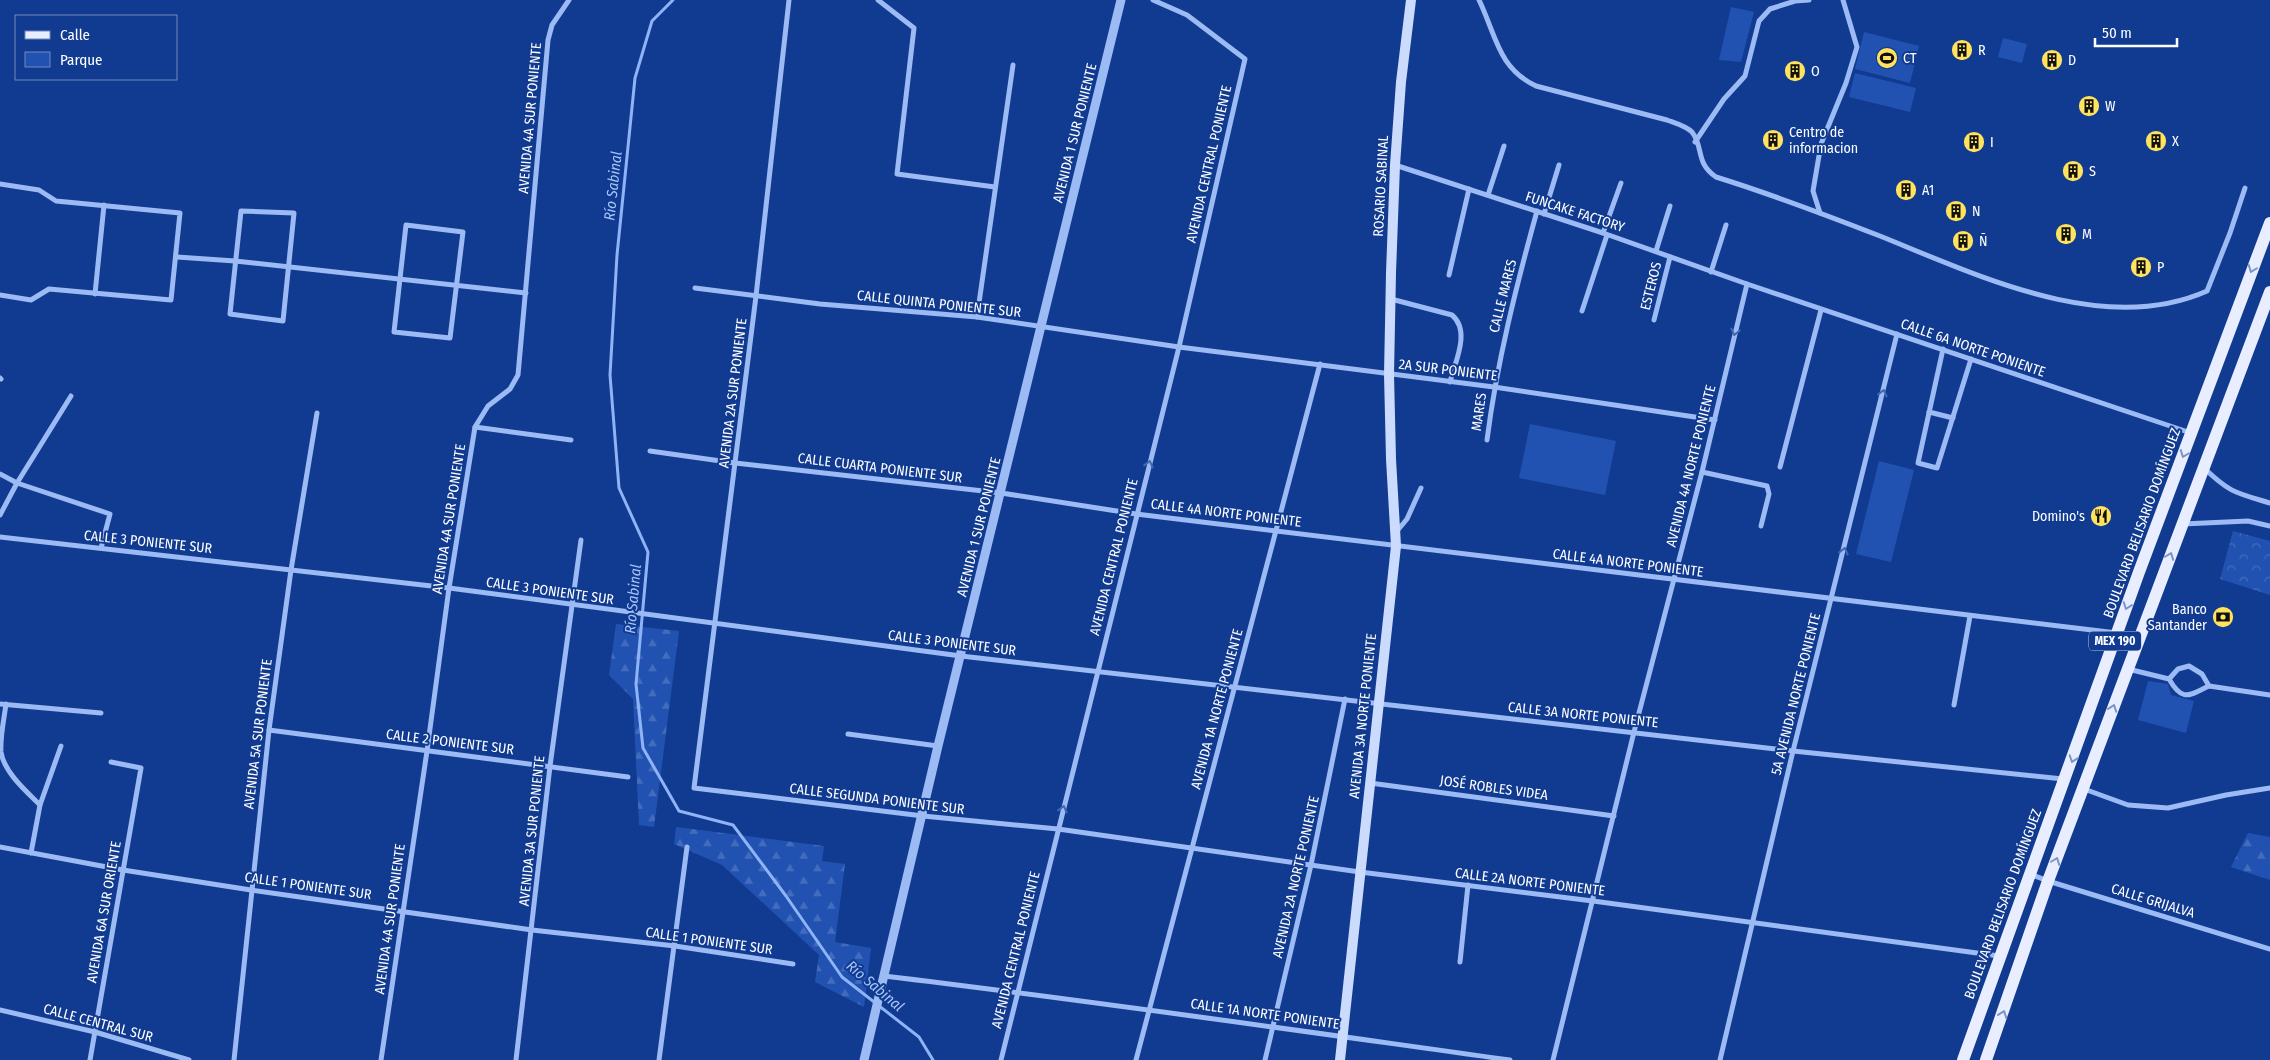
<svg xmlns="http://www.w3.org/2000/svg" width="2270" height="1060" font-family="'Fira Sans Condensed',sans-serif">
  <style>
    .green { fill: #2252b1 }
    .forest { fill: url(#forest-firs) }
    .park { fill: url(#park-crowns) }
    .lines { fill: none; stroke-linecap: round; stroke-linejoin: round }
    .stream { stroke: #8eb3f6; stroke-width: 3 }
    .minor { stroke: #9cbaf3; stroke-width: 5 }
    .tertiary { stroke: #9cbaf3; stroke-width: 9 }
    .secondary { stroke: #cbdbfd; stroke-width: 10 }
    .primary { stroke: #e8eeff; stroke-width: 12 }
    .oneway { stroke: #7c94c8 }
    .oneway2 { stroke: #4267b3 }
    .labels { text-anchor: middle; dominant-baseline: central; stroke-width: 4; stroke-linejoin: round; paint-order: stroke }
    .shield { fill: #113b91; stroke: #b8c4de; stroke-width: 1 }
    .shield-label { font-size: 12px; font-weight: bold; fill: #fff }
    .poi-label { font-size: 14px; fill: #fff; stroke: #113b91; text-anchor: start }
    .street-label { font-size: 14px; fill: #fff; stroke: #113b91 }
    .water-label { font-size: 15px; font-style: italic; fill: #a8c5fa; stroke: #113b91 }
  </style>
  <defs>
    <pattern id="forest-firs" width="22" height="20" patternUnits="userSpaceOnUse" patternTransform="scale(1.25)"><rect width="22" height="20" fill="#2252b1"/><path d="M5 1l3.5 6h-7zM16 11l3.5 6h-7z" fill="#436cbd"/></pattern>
    <pattern id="park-crowns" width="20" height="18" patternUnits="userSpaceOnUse" patternTransform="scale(1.25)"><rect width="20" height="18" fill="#2252b1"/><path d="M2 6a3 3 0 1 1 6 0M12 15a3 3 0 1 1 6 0" fill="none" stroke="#436cbd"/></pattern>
  </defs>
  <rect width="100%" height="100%" fill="#113b91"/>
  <!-- green -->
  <g class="green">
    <polygon points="1731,7 1754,12 1741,62 1719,60"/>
    <polygon points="1864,32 1919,46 1910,83 1855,69"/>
    <polygon points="2003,38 2027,44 2022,63 1998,57"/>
    <polygon points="1855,73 1916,88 1910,112 1849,97"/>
    <polygon points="1530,424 1616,441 1605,495 1519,478"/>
    <polygon points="1879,461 1914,470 1891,562 1856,554"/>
    <polygon points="2148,681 2168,684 2171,695 2194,701 2186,733 2138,720"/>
  </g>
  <!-- forest -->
  <g class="forest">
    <polygon points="616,624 679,631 654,827 639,825 633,699 609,675"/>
    <polygon points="676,827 824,846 822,861 845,864 835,942 871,948 864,1007 815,982 819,955 722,865 674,844"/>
    <polygon points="2248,833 2270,837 2270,880 2231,867"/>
  </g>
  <!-- park -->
  <polygon class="park" points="2233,531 2270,541 2270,595 2220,579"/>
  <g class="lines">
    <!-- stream -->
    <polyline class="stream" points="673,0 652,21 635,78 617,255 610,375 619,488 648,552 636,684 643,748 679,811 733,825 786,896 842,977 919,1037 933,1060"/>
    <!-- minor -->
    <g class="minor">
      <polyline points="789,0 756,296 694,788 923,816 1058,829 1360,872 1593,901 1999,956"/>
      <polyline points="878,0 914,28 897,174 995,187"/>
      <path d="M1479,0C1496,35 1498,68 1536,86L1667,120C1675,123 1686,126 1692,132C1704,147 1695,163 1716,177C1771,194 1826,215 1880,236C1977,275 2104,337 2207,291L2230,233L2245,188"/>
      <polyline points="1695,142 1724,99 1745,76 1759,21 1770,9 1795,1 1809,0"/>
      <polyline points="1395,165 1603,233 1747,284 2191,433"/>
      <polyline points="0,184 39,190 56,201 180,213 171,300 49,289 31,300 0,295"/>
      <polyline points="1488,195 1504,146"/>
      <polygon points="241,211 294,213 283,321 230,314"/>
      <polyline points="1820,213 1813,191 1821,144 1846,83 1857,47 1843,0"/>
      <polyline points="1544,214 1559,165"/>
      <polygon points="406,225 463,232 450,338 394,332"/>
      <polyline points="1603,233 1621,183"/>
      <polyline points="1656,251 1670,206"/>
      <polyline points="177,257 235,261 526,293"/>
      <polyline points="1711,272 1726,225"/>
      <polyline points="1449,275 1469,189"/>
      <polyline points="695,288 820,304 977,317 1179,347 1494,387 1715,420"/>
      <polyline points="95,294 104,205"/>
      <path d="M1391,299L1452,315C1471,331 1455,362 1450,382"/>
      <polyline points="1582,311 1607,235"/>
      <polyline points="977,317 1013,65"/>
      <polyline points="1654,320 1670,257"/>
      <polyline points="1943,349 1918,463 1937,468 1971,359"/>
      <polyline points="0,378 1,379"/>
      <polyline points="1929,412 1953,418"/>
      <polyline points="475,427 571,440"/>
      <path d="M1487,440C1497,362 1516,287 1537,211"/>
      <polyline points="650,451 735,463 1001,493 1136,514 2117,633"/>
      <polyline points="1780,467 1821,310"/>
      <path d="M2204,468C2230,493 2236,493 2270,503"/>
      <polyline points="1702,472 1767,486 1769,494 1761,526"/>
      <polyline points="0,474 17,483 110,514 101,548"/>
      <polyline points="0,515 17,483 71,396"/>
      <polyline points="2183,524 2248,521 2270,526"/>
      <polyline points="1397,531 1407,519 1421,488"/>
      <polyline points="0,537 449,588 961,656 1793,751 2063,779"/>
      <path d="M2128,669L2169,679C2183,703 2189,695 2209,686L2270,695"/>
      <polyline points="2169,679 2178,669 2189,666 2202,674 2209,686"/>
      <polyline points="0,704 101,713"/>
      <path d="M6,704C4,719 0,737 1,752C4,772 26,791 40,805L31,853"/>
      <polyline points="1954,705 1970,616"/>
      <polyline points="269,730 628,777"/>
      <polyline points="848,734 938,746"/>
      <polyline points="1370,783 1614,816"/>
      <polyline points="2084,789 2128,805 2168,808 2226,795 2270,788"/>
      <polyline points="40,805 61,746"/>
      <polyline points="0,847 123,870 251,890 532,930 675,946 793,964"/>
      <polyline points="2030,874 2048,881 2270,949"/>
      <polyline points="1460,962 1468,885"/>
      <path d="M884,976C1093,1001 1301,1031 1510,1060"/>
      <polyline points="0,1010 95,1032 189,1060"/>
      <polyline points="90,1060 141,768 111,762"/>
      <polyline points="234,1060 269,730 291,570 317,413"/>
      <polyline points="381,1060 427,751 449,588 475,427 488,406 510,389 518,375 548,40 552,25 569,0"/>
      <polyline points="516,1060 550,766 581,540"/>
      <polyline points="659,1060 687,847"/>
      <polyline points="1001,1060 1179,347 1245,59 1187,15 1153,0"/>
      <polyline points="1136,1060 1320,364"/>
      <polyline points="1265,1060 1311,865 1345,699"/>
      <polyline points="1553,1060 1634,732 1702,472 1747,284"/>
      <polyline points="1720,1060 1793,751 1897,334"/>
    </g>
    <!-- tertiary -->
    <polyline class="tertiary" points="864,1060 938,746 1121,0"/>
    <!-- secondary -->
    <polyline class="secondary" points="1340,1060 1396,546 1391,459 1389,374 1391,273 1395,165 1401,82 1411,0"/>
    <!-- primary -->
    <g class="primary">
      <polyline points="1963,1060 2139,572 2270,223"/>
      <polyline points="1986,1060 2048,881 2270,292"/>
    </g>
  </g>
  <!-- one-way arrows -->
  <defs><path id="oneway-chevron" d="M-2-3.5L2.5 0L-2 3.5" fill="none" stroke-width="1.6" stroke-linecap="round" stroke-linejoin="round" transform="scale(1.25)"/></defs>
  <g class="oneway">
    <use href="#oneway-chevron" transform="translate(2252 269) rotate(111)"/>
    <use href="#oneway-chevron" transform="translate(2184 454) rotate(111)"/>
    <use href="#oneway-chevron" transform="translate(2170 556) rotate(-69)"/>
    <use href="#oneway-chevron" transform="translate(2127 606) rotate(110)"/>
    <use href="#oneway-chevron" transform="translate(2113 708) rotate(-70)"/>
    <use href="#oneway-chevron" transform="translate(2073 759) rotate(109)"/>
    <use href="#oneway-chevron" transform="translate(2056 861) rotate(-69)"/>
    <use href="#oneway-chevron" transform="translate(2003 1014) rotate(-70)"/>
  </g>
  <g class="oneway2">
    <use href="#oneway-chevron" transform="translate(1735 332) rotate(103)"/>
    <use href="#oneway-chevron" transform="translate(1883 393) rotate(-76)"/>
    <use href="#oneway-chevron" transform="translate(1149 464) rotate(-76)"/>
    <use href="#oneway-chevron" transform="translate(1844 551) rotate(-76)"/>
    <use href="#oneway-chevron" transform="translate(1063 809) rotate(-76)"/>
  </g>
  <!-- icons -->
  <defs>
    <g id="building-disc" transform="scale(1.125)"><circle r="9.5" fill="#ffe25e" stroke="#113b91"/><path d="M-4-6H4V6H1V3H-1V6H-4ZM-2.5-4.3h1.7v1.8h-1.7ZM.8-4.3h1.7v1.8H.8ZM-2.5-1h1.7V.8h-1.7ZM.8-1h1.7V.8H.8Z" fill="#111"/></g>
    <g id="stadium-disc" transform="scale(1.125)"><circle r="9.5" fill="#ffe25e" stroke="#113b91"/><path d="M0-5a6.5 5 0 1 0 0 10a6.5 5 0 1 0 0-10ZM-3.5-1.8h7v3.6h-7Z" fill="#111"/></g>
    <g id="restaurant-disc" transform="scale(1.125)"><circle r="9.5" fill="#ffe25e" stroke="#113b91"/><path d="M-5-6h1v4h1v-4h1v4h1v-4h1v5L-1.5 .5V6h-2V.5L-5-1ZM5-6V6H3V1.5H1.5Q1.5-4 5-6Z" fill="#111"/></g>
    <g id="bank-disc" transform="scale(1.125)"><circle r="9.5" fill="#ffe25e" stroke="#113b91"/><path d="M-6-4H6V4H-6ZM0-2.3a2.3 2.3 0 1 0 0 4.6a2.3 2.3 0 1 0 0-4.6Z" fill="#111"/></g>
  </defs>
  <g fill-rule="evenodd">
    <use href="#building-disc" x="1962" y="50"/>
    <use href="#stadium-disc" x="1887" y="58"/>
    <use href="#building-disc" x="2052" y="60"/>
    <use href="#building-disc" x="1795" y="71"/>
    <use href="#building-disc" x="2089" y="106"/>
    <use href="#building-disc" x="1773" y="140"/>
    <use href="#building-disc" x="2156" y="141"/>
    <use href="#building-disc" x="1974" y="142"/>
    <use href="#building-disc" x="2073" y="171"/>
    <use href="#building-disc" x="1906" y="190"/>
    <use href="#building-disc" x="1956" y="211"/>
    <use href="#building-disc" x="2066" y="234"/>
    <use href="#building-disc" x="1963" y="241"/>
    <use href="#building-disc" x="2141" y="267"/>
    <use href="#restaurant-disc" x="2101" y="516"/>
    <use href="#bank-disc" x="2223" y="617"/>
  </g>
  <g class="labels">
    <!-- shield labels -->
    <rect class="shield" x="2089" y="631.5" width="52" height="19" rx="4"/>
    <g class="shield-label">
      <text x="2115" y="641">MEX 190</text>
    </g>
    <!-- poi labels -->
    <g class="poi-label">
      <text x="1978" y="50">R</text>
      <text x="1903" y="58">CT</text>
      <text x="2068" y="60">D</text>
      <text x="1811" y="71">O</text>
      <text x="2105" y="106">W</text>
      <text x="1789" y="132">Centro de<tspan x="1789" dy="16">informacion</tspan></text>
      <text x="2172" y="141">X</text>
      <text x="1990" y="142">I</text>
      <text x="2089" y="171">S</text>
      <text x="1922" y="190">A1</text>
      <text x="1972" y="211">N</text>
      <text x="2082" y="234">M</text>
      <text x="1979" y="241">Ñ</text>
      <text x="2157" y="267">P</text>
      <text x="2085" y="516" text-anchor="end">Domino's</text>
      <text x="2207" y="609" text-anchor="end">Banco<tspan x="2207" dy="16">Santander</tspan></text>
    </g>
    <!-- street labels -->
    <g class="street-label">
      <text transform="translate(530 118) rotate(-85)">AVENIDA 4A SUR PONIENTE</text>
      <text transform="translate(1075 133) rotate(-76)">AVENIDA 1 SUR PONIENTE</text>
      <text transform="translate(1209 164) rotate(-77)">AVENIDA CENTRAL PONIENTE</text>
      <text transform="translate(1381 186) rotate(-87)">ROSARIO SABINAL</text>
      <text transform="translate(1575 212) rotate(18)">FUNCAKE FACTORY</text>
      <text transform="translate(1651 286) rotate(-76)">ESTEROS</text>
      <text transform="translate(1503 296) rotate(-76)">CALLE MARES</text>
      <text transform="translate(939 304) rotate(6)">CALLE QUINTA PONIENTE SUR</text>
      <text transform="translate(1973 348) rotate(19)">CALLE 6A NORTE PONIENTE</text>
      <text transform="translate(1448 370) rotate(7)">2A SUR PONIENTE</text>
      <text transform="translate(733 393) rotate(-83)">AVENIDA 2A SUR PONIENTE</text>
      <text transform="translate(1479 412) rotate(-82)">MARES</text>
      <text transform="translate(1691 466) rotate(-76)">AVENIDA 4A NORTE PONIENTE</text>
      <text transform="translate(880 468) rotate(7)">CALLE CUARTA PONIENTE SUR</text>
      <text transform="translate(1226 513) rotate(7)">CALLE 4A NORTE PONIENTE</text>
      <text transform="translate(449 519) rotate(-81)">AVENIDA 4A SUR PONIENTE</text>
      <text transform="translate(2142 523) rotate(-70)">BOULEVARD BELISARIO DOMÍNGUEZ</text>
      <text transform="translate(979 527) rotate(-76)">AVENIDA 1 SUR PONIENTE</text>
      <text transform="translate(148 542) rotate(6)">CALLE 3 PONIENTE SUR</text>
      <text transform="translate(1114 557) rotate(-76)">AVENIDA CENTRAL PONIENTE</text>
      <text transform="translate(1628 563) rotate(7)">CALLE 4A NORTE PONIENTE</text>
      <text transform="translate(550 591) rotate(8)">CALLE 3 PONIENTE SUR</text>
      <text transform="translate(952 643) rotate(7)">CALLE 3 PONIENTE SUR</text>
      <text transform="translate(1796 694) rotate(-76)">5A AVENIDA NORTE PONIENTE</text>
      <text transform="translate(1217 709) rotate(-75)">AVENIDA 1A NORTE PONIENTE</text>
      <text transform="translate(1583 715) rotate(6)">CALLE 3A NORTE PONIENTE</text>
      <text transform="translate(1363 716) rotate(-84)">AVENIDA 3A NORTE PONIENTE</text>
      <text transform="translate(258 734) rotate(-83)">AVENIDA 5A SUR PONIENTE</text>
      <text transform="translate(450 742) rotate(7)">CALLE 2 PONIENTE SUR</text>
      <text transform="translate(1494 788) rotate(8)">JOSÉ ROBLES VIDEA</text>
      <text transform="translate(877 799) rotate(7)">CALLE SEGUNDA PONIENTE SUR</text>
      <text transform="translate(532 831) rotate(-84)">AVENIDA 3A SUR PONIENTE</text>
      <text transform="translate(1296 877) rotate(-77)">AVENIDA 2A NORTE PONIENTE</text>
      <text transform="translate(1530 882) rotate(7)">CALLE 2A NORTE PONIENTE</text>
      <text transform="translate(308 886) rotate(8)">CALLE 1 PONIENTE SUR</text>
      <text transform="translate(2153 901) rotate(17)">CALLE GRIJALVA</text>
      <text transform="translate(2003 904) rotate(-70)">BOULEVARD BELISARIO DOMÍNGUEZ</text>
      <text transform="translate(104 912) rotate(-80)">AVENIDA 6A SUR ORIENTE</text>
      <text transform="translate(390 919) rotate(-82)">AVENIDA 4A SUR PONIENTE</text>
      <text transform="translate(709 941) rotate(8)">CALLE 1 PONIENTE SUR</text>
      <text transform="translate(1016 950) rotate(-76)">AVENIDA CENTRAL PONIENTE</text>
      <text transform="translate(1265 1014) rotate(8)">CALLE 1A NORTE PONIENTE</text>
      <text transform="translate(98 1023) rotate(15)">CALLE CENTRAL SUR</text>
    </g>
    <!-- water labels -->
    <g class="water-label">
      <text transform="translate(613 186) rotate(-84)">Río Sabinal</text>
      <text transform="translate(633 599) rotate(-85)">Río Sabinal</text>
      <text transform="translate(875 986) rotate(40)">Río Sabinal</text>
    </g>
  </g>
  <!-- legend -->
  <rect x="15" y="15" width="162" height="65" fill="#113b91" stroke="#7089bd"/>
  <rect x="25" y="31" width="25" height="8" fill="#e8eeff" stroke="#7089bd"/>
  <text x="60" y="40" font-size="15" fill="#ffffff">Calle</text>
  <rect x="25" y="52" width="25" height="15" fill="#2252b1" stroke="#7089bd"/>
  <text x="60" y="65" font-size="15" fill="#ffffff">Parque</text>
  <!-- scale -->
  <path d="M2095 38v8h82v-8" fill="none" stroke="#ffffff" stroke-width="2.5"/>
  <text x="2102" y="38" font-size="15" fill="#ffffff" stroke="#113b91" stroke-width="4" paint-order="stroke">50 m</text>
</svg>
